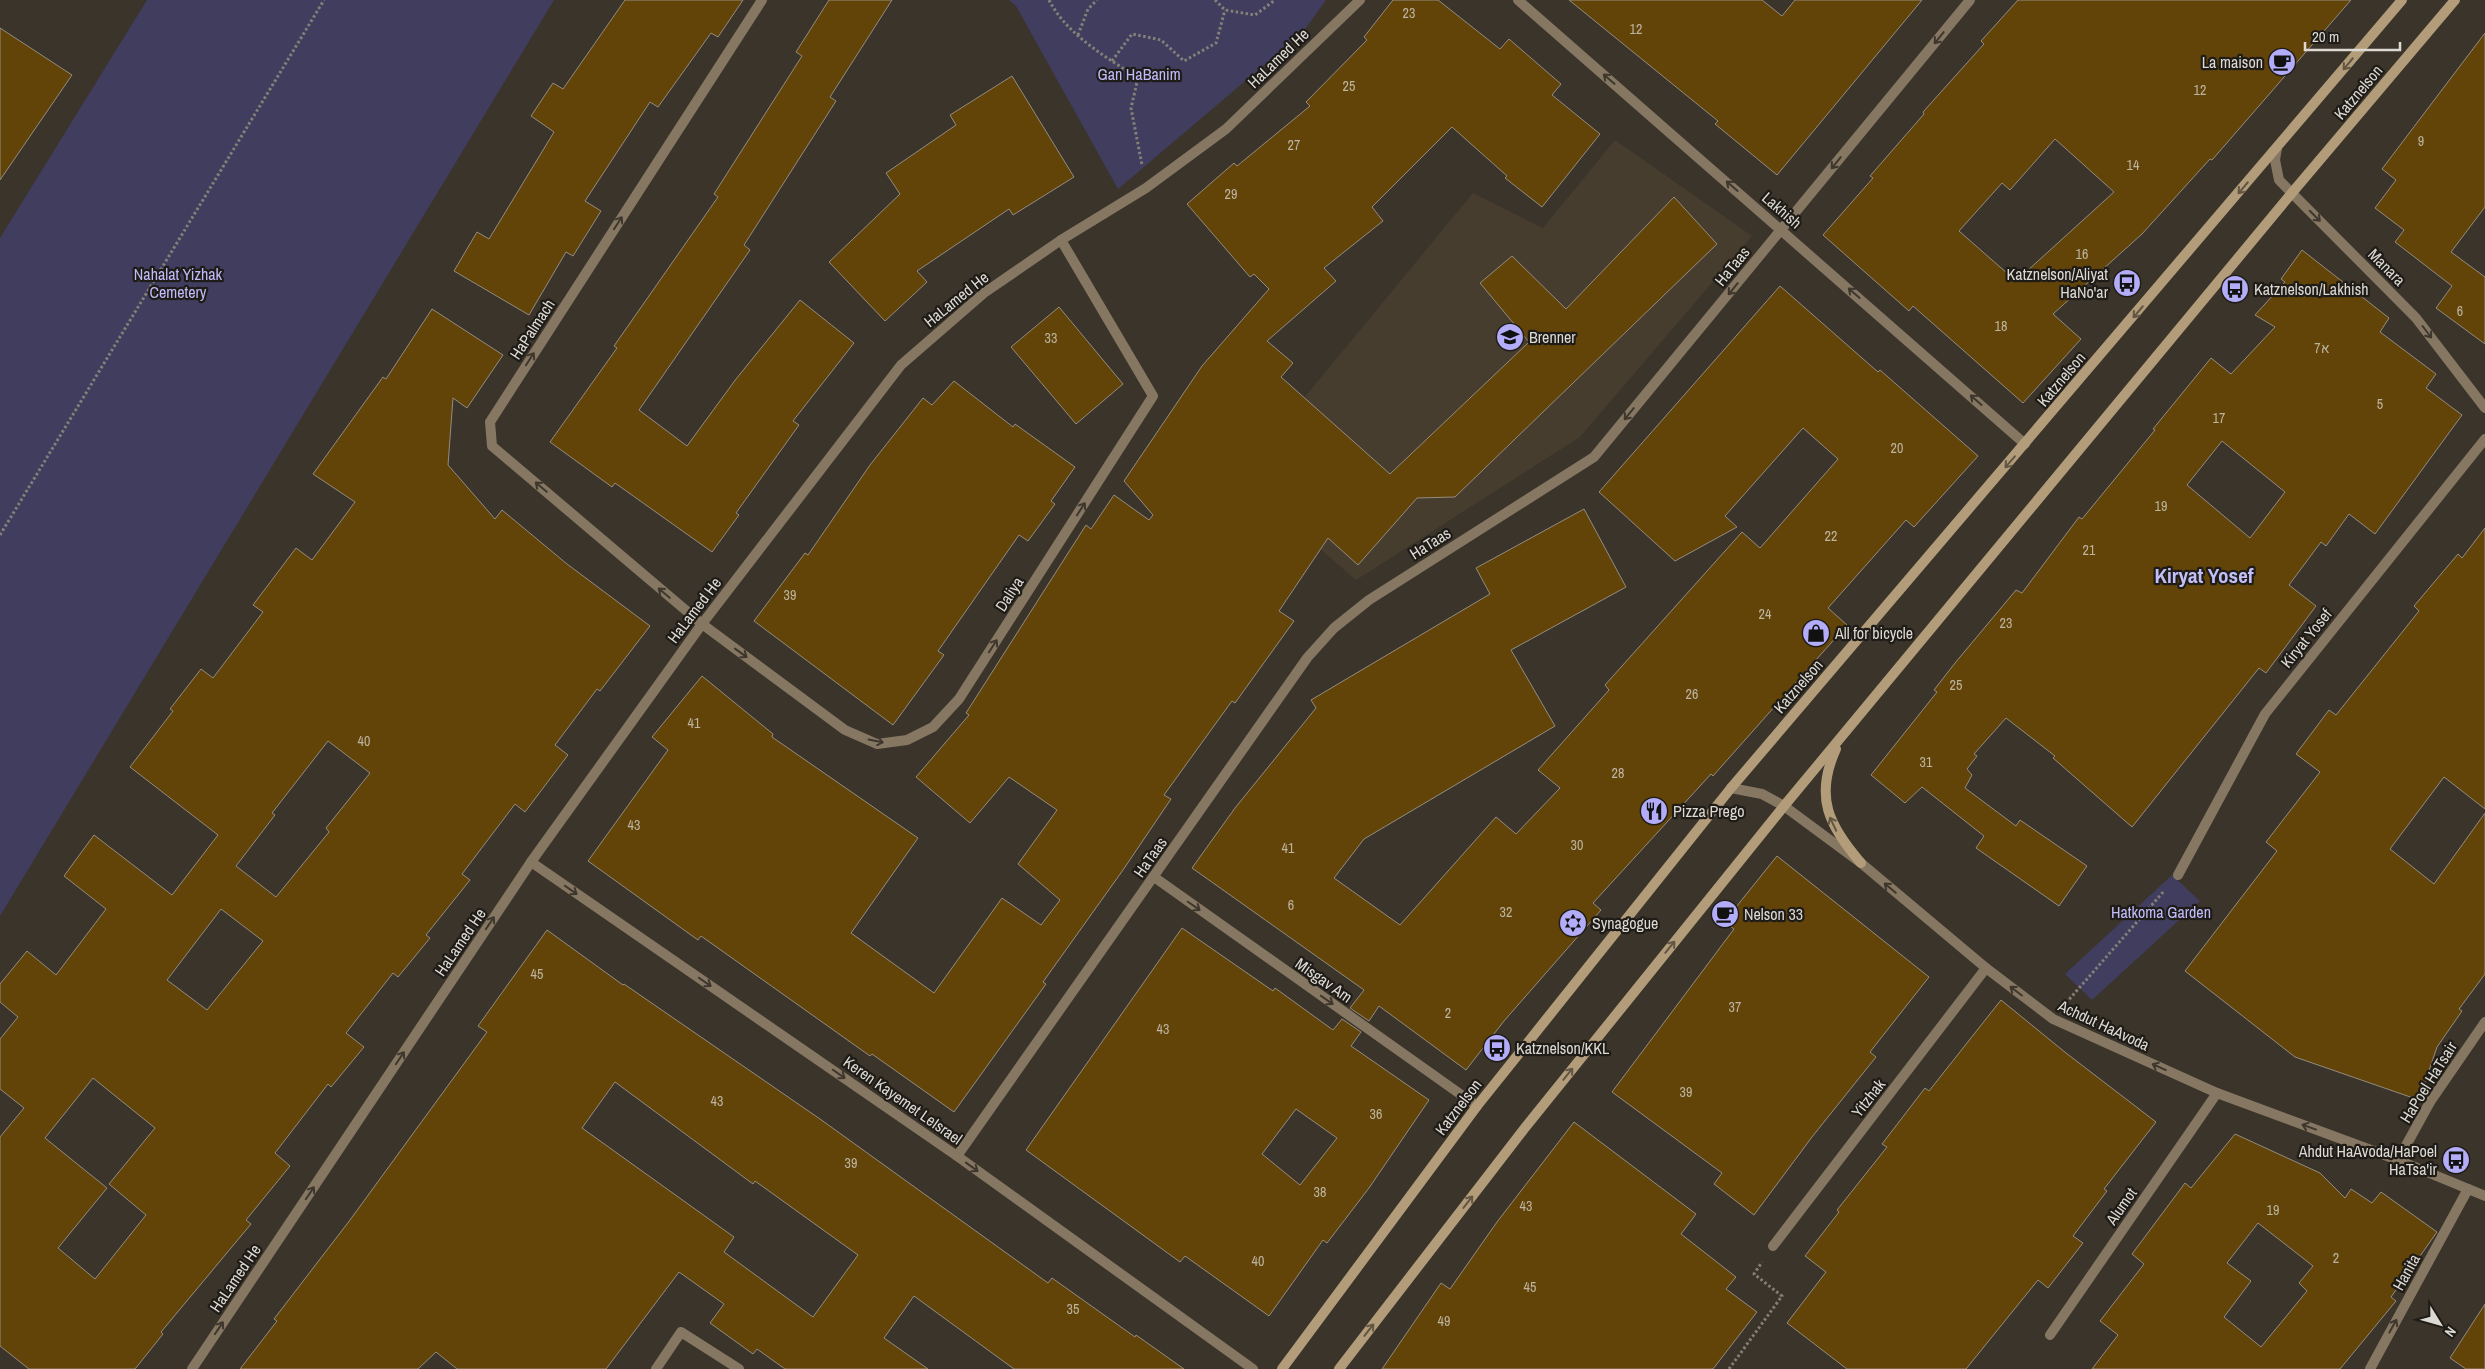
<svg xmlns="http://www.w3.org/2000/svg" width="2485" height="1369" font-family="'Archivo Narrow',Heebo,sans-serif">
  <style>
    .built { fill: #473d2e }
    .green { fill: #403d5f }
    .building { fill: #624409; stroke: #948c81; fill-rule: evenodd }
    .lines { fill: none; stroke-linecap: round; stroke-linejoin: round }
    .path { stroke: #858077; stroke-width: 3; stroke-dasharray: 2.5 2.5; stroke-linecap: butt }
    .street { stroke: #867762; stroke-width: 10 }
    .secondary { stroke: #b39c79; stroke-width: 10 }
    .oneway { stroke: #3e372e }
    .oneway2 { stroke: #625644 }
    .labels { text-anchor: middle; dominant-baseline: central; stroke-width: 4.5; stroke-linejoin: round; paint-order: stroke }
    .number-label { font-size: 14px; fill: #beb4a0 }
    .street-label { font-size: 16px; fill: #ddd9d3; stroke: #1f1c18 }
    .poi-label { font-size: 16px; fill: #ddd9d3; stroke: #1f1c18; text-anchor: start }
    .park-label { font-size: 16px; fill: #c0bbfb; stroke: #1f1c18 }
    .district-label { font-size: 21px; font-weight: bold; fill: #c2bef7; stroke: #1f1c18 }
  </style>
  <rect width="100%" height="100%" fill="#3b342a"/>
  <!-- built -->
  <polygon class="built" points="1615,140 1752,236 1580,437 1356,580 1238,478 1473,193 1543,228"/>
  <!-- green -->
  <g class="green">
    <polygon points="147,0 554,0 0,916 0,238"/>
    <polygon points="1009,0 1326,0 1303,32 1118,189 1016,6"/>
    <polygon points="2172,875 2200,901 2092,1000 2065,974"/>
  </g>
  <!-- building -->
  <g class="building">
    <polygon points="625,0 743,0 718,37 711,33 658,107 650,102 585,201 601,211 573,256 566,252 529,315 454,271 477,232 489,239 554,132 531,116 553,83 563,89"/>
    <polygon points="829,0 892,0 830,97 836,101 744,245 750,250 639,410 687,446 736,379 800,300 854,343 793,421 799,425 736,513 739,515 712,552 615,483 612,487 550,442 617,348 614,346 718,197 714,194 802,56 796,52"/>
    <polygon points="1393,0 1438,0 1500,49 1509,39 1561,84 1552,95 1600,134 1542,207 1505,178 1507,176 1452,127 1372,207 1383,221 1324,268 1336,281 1267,341 1293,363 1281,377 1390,474 1529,342 1480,283 1512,256 1566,309 1674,197 1717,244 1455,497 1417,498 1358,565 1328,538 1279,611 1294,621 1235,703 1232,701 1164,795 1171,799 1123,870 1043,982 1046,984 954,1112 872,1054 870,1056 701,936 698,940 588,861 668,750 652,737 702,676 773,734 772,737 918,838 851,933 934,993 1002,898 1041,925 1060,900 1018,864 1057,810 1009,777 970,823 916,777 969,715 966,713 1086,525 1091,529 1114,495 1149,520 1153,515 1124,481 1202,366 1269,289 1254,274 1250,277 1187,204 1234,163 1237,166 1310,106 1306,102 1367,40 1364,37"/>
    <polygon points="1569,0 1762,0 1782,16 1795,0 1922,0 1777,175 1715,124 1718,121"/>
    <path d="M2018,0H2351L2212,160L2210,159L2142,234L2053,314L2081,339L2023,403L1913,306L1909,311L1823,235L1873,178L1870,176L1924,114L1923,112L1984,44L1981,41ZM2055,139L2114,192L2016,281L1959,231L2002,183L2010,190Z"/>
    <polygon points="0,28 72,75 0,180"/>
    <polygon points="2485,33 2485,207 2451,252 2485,277 2485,344 2436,308 2452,286 2395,242 2404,230 2375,208 2396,180 2382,169"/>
    <polygon points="1012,76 1074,177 1013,215 1009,209 917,271 927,282 885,321 829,262 900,194 886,173 956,125 950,115"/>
    <path d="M2302,250L2389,318L2380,332L2436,374L2426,388L2462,415L2375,534L2349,514L2326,546L2321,542L2289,585L2316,606L2266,673L2259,668L2132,827L2053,758L2055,756L2006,718L1974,754L1977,756L1967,769L1972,775L1965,788L2016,826L2020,820L2087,866L2059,906L1976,848L1984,836L1922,787L1905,803L1871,775L1937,692L1934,690L1955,663L2016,590L2022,593L2079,517L2082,519L2155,430L2153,429L2211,358L2231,374L2275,327L2255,315L2285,282L2281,279ZM2222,441L2285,492L2250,538L2187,485Z"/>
    <polygon points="1780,286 1878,372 1880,370 1978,456 1914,527 1906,520 1828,608 1847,625 1713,776 1711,774 1593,903 1601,910 1504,1021 1466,1070 1379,1006 1369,1021 1350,1008 1364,990 1192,868 1235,808 1316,708 1311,700 1490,594 1476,568 1584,509 1626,587 1511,650 1555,726 1364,839 1334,878 1400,925 1496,817 1516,834 1560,788 1538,770 1609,690 1605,685 1742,532 1760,548 1838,459 1803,428 1725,516 1737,527 1675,561 1599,492"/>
    <polygon points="1059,307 1123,384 1076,424 1011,347"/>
    <path d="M432,309L503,355L467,408L453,398L448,465L495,519L502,510L567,564L650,626L600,691L597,689L555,745L568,755L525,812L515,804L462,874L470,880L426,935L430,938L398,977L393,973L346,1033L364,1047L331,1087L328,1084L275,1153L290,1166L246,1220L251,1224L161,1332L163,1334L135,1369H29L0,1346V1137L24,1108L0,1089V1039L18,1017L0,1002V984L27,951L56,975L106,909L64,876L94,835L172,895L218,835L130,767L173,711L170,709L201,669L213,678L263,612L253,605L296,548L312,560L355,502L313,474L383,377L386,379ZM328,741L370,773L326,828L329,832L276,897L236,866L275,815L272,813ZM221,909L263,941L207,1010L167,980ZM93,1078L155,1128L109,1184L146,1215L95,1279L58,1248L107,1188L45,1138Z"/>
    <polygon points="954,381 1013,427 1015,424 1075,467 1051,501 1055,504 1028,541 1019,535 938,651 944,655 893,725 754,621 805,553 808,555 870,465 923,398 932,405"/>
    <polygon points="2485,528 2485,809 2444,777 2390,849 2434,884 2485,813 2485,974 2459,1009 2462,1011 2437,1047 2419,1100 2295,1057 2185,971 2277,851 2266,842 2320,772 2296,754 2329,710 2336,715 2419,611 2414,606 2458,554 2462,558"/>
    <polygon points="1777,856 1929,977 1870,1052 1876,1057 1812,1137 1754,1215 1714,1184 1722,1173 1612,1092 1734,929 1724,922"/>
    <path d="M1182,928L1273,991L1275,988L1333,1030L1342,1019L1361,1032L1351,1046L1429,1100L1369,1188L1327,1243L1323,1240L1269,1316L1185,1256L1180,1262L1026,1150ZM1296,1109L1337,1138L1300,1185L1262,1154Z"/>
    <path d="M547,930L623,985L624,984L820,1119L1048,1283L1052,1278L1135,1337L1136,1335L1184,1369H1014L914,1296L884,1338L928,1369H785L757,1349L753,1354L710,1323L724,1304L679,1272L606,1369H457L436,1352L418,1369H240L277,1321L274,1319L350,1220L487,1032L478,1026ZM615,1082L753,1184L755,1181L858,1255L813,1317L724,1252L734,1237L582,1128Z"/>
    <polygon points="2001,1000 2066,1053 2156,1122 2104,1189 2107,1191 2073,1236 2083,1243 2048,1288 2038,1280 1966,1369 1847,1369 1787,1323 1826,1272 1805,1256 1839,1212 1837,1210 1887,1147 1882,1144 1925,1088 1929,1091"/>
    <polygon points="1574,1122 1696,1214 1681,1234 1736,1277 1726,1289 1757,1312 1713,1369 1382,1369 1441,1283 1450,1289 1497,1222"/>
    <path d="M2235,1134L2320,1173L2345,1198L2351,1189L2372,1203L2381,1192L2437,1232L2391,1297L2396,1301L2340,1369H2092L2118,1335L2100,1321L2144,1264L2132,1254L2185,1183L2191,1188ZM2258,1223L2313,1266L2299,1283L2307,1291L2261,1347L2224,1317L2251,1281L2227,1263Z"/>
    <polygon points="2485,1304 2485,1369 2466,1369 2450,1358"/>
  </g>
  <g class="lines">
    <!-- path -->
    <g class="path">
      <path d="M1049,0C1067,35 1106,57 1138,78L1131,108L1142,165"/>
      <polyline points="1215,0 1225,10 1255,15 1275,0"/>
      <polyline points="1078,35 1088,9 1097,0"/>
      <polyline points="1112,61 1132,34 1161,40 1184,61 1216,43 1225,10"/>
      <polyline points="0,535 324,0"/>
      <polyline points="2066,1003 2164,891"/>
      <polyline points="1729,1369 1782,1296 1754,1274 1762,1262"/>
    </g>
    <!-- street -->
    <g class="street">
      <polyline points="762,0 490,422 492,446 702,624 845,730 877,744 907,740 933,727 959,699 1153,396 1061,240"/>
      <polyline points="1518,0 2025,444"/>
      <polyline points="2277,148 2275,160 2279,180 2416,318 2485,408"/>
      <polyline points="1731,788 1762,794 1784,806 1861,863 1986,968 2053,1019 2217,1093 2398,1160 2485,1196"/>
      <polyline points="531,862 957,1156 1253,1369"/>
      <polyline points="2178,875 2265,714 2485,439"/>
      <polyline points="1154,877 1477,1106"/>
      <polyline points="957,1156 1307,658 1334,628 1369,600 1594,457 1970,0"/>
      <polyline points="2398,1160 2430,1102 2485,1022"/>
      <polyline points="1773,1246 1986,968"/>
      <polyline points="2050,1335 2217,1093"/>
      <polyline points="192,1369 531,862 702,624 901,365 984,293 1061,240 1146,188 1226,129 1360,0"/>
      <polyline points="656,1369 681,1332 739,1369"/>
      <polyline points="2370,1369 2468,1189"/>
    </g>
    <!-- secondary -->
    <g class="secondary">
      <path d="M1836,749C1814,797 1829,826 1861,863"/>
      <polyline points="1282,1369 1477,1106 1731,788 2402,0"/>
      <polyline points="1339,1369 1524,1129 1784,806 2291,194 2455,0"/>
    </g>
  </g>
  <!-- one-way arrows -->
  <defs><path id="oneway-shaft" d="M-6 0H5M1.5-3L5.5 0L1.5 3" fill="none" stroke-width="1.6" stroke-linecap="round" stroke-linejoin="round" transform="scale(1.25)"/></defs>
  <g class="oneway">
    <use href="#oneway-shaft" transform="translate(1939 38) rotate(129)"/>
    <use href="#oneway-shaft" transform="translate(1609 79) rotate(-139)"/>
    <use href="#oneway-shaft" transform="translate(1836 163) rotate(129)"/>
    <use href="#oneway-shaft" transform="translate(1732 186) rotate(-139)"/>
    <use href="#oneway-shaft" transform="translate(2315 216) rotate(45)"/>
    <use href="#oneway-shaft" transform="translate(618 223) rotate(-57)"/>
    <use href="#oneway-shaft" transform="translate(1733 289) rotate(129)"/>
    <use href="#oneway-shaft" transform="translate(1854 293) rotate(-139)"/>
    <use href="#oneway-shaft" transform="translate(2427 332) rotate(53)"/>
    <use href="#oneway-shaft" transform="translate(530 359) rotate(-57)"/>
    <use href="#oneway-shaft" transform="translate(1976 400) rotate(-139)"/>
    <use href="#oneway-shaft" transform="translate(1629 414) rotate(129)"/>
    <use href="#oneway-shaft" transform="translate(541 487) rotate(-140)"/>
    <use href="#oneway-shaft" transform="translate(1081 509) rotate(-57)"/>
    <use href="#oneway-shaft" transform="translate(664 593) rotate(-140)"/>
    <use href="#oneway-shaft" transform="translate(993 646) rotate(-57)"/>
    <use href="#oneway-shaft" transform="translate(741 653) rotate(36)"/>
    <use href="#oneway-shaft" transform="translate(876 741) rotate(11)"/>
    <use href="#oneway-shaft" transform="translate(1890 888) rotate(-140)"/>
    <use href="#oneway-shaft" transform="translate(571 890) rotate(35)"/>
    <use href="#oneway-shaft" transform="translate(1194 906) rotate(35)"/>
    <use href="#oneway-shaft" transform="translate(490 923) rotate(-56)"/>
    <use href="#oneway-shaft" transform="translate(705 982) rotate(35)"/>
    <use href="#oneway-shaft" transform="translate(2016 991) rotate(-143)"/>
    <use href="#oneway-shaft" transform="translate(1327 1000) rotate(35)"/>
    <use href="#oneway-shaft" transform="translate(400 1058) rotate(-56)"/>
    <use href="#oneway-shaft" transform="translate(2159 1067) rotate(-156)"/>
    <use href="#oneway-shaft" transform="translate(839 1074) rotate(35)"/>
    <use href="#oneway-shaft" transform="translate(2309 1127) rotate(-160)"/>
    <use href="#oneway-shaft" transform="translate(972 1167) rotate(36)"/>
    <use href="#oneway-shaft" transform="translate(310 1193) rotate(-56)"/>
    <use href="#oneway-shaft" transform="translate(2393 1326) rotate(-61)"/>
    <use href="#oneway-shaft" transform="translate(219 1328) rotate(-56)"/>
  </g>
  <g class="oneway2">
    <use href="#oneway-shaft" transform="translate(2348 64) rotate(130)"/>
    <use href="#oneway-shaft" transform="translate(2243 188) rotate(130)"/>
    <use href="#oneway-shaft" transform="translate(2138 312) rotate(130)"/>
    <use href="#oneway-shaft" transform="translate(2010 462) rotate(131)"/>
    <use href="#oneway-shaft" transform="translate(1833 824) rotate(-115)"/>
    <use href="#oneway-shaft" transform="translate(1670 947) rotate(-51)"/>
    <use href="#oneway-shaft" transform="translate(1568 1074) rotate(-51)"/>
    <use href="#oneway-shaft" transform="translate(1468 1202) rotate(-52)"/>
    <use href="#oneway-shaft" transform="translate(1369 1330) rotate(-52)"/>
  </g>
  <!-- icons -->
  <defs>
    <g id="cafe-disc" transform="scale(1.4375)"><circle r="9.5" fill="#b3adf9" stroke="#1f1c18"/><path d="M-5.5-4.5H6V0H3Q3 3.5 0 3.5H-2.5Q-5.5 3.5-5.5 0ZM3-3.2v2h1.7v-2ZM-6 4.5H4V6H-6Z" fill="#111"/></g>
    <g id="bus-disc" transform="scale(1.4375)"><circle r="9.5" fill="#b3adf9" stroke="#1f1c18"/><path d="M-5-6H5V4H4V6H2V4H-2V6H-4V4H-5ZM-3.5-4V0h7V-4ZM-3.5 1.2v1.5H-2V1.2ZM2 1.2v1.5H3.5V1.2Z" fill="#111"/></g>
    <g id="school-disc" transform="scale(1.4375)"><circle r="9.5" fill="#b3adf9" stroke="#1f1c18"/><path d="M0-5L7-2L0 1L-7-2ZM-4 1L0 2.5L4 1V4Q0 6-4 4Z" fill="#111"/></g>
    <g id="shop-disc" transform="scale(1.4375)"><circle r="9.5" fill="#b3adf9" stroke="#1f1c18"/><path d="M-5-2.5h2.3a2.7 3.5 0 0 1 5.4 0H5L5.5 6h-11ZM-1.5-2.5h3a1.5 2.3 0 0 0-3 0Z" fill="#111"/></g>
    <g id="restaurant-disc" transform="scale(1.4375)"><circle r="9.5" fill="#b3adf9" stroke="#1f1c18"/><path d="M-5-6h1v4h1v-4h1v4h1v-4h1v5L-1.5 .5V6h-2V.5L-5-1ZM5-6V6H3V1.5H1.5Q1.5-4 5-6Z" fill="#111"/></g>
    <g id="synagogue-disc" transform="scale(1.4375)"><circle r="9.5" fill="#b3adf9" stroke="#1f1c18"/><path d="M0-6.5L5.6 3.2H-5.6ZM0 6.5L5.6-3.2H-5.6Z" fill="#111"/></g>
  </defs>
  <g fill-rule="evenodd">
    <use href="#cafe-disc" x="2282" y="62"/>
    <use href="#bus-disc" x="2127" y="283"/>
    <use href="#bus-disc" x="2235" y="289"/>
    <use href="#school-disc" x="1510" y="337"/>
    <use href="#shop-disc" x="1816" y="633"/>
    <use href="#restaurant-disc" x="1654" y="811"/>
    <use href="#cafe-disc" x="1725" y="914"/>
    <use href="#synagogue-disc" x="1573" y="923"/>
    <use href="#bus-disc" x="1497" y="1048"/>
    <use href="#bus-disc" x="2456" y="1160"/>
  </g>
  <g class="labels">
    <!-- number labels -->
    <g class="number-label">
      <text x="1409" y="13">23</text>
      <text x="1636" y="29">12</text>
      <text x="1349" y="86">25</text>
      <text x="2200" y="90">12</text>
      <text x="2421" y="141">9</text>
      <text x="1294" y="145">27</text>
      <text x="2133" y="165">14</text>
      <text x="1231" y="194">29</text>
      <text x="2082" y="254">16</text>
      <text x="2460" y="311">6</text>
      <text x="2001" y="326">18</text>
      <text x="1051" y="338">33</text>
      <text x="2322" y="348">7א</text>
      <text x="2380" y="404">5</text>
      <text x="2219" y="418">17</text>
      <text x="1897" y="448">20</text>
      <text x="2161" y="506">19</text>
      <text x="1831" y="536">22</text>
      <text x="2089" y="550">21</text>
      <text x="790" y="595">39</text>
      <text x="1765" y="614">24</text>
      <text x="2006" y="623">23</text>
      <text x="1956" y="685">25</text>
      <text x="1692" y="694">26</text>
      <text x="694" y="723">41</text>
      <text x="364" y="741">40</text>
      <text x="1926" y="762">31</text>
      <text x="1618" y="773">28</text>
      <text x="634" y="825">43</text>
      <text x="1577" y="845">30</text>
      <text x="1288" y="848">41</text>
      <text x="1291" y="905">6</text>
      <text x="1506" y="912">32</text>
      <text x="537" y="974">45</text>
      <text x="1735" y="1007">37</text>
      <text x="1448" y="1013">2</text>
      <text x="1163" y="1029">43</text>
      <text x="1686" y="1092">39</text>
      <text x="717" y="1101">43</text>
      <text x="1376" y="1114">36</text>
      <text x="851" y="1163">39</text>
      <text x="1320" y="1192">38</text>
      <text x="1526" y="1206">43</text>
      <text x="2273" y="1210">19</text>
      <text x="2336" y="1258">2</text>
      <text x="1258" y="1261">40</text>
      <text x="1530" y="1287">45</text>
      <text x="1073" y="1309">35</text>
      <text x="1444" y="1321">49</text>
    </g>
    <!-- street labels -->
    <g class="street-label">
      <text transform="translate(1278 58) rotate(-44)">HaLamed He</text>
      <text transform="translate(2358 92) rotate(-50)">Katznelson</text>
      <text transform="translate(1782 210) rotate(41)">Lakhish</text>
      <text transform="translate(1732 266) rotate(-51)">HaTaas</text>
      <text transform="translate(2387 267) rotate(45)">Manara</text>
      <text transform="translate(956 299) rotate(-39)">HaLamed He</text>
      <text transform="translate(532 329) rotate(-57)">HaPalmach</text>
      <text transform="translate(2061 379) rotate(-50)">Katznelson</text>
      <text transform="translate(1430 543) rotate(-32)">HaTaas</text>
      <text transform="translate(1009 594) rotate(-57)">Daliya</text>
      <text transform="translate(694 610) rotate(-53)">HaLamed He</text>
      <text transform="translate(2306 638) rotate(-51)">Kiryat Yosef</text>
      <text transform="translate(1798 686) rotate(-49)">Katznelson</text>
      <text transform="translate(1150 857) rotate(-55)">HaTaas</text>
      <text transform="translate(460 942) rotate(-56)">HaLamed He</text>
      <text transform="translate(1324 980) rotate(35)">Misgav Am</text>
      <text transform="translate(2104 1025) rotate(25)">Achdut HaAvoda</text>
      <text transform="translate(2428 1082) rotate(-58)">HaPoel HaTsair</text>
      <text transform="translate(1868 1098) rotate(-52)">Yitzhak</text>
      <text transform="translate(903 1100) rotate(35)">Keren Kayemet LeIsrael</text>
      <text transform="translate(1458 1107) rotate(-53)">Katznelson</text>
      <text transform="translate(2121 1206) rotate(-55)">Alumot</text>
      <text transform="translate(2406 1272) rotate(-61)">Hanita</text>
      <text transform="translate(235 1278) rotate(-56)">HaLamed He</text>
    </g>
    <!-- poi labels -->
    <g class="poi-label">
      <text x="2263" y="62" text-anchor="end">La maison</text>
      <text x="2108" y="274" text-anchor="end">Katznelson/Aliyat<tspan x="2108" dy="18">HaNo'ar</tspan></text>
      <text x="2254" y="289">Katznelson/Lakhish</text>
      <text x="1529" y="337">Brenner</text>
      <text x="1835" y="633">All for bicycle</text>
      <text x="1673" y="811">Pizza Prego</text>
      <text x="1744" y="914">Nelson 33</text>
      <text x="1592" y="923">Synagogue</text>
      <text x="1516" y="1048">Katznelson/KKL</text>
      <text x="2437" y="1151" text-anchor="end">Ahdut HaAvoda/HaPoel<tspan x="2437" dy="18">HaTsa'ir</tspan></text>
    </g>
    <!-- park labels -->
    <g class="park-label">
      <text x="1139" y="74">Gan HaBanim</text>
      <text x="178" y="274">Nahalat Yizhak<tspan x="178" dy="18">Cemetery</tspan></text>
      <text x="2161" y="912">Hatkoma Garden</text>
    </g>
    <!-- district labels -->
    <g class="district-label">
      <text x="2204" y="575">Kiryat Yosef</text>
    </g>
  </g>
  <!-- north arrow -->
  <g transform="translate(2440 1324) rotate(127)" stroke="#1f1c18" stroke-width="4" paint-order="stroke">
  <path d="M0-4L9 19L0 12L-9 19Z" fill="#ddd9d3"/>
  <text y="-8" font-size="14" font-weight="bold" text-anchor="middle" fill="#ddd9d3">N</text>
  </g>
  <!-- scale -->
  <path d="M2305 42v8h95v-8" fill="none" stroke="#ddd9d3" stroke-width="2.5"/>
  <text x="2312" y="42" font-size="15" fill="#ddd9d3" stroke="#1f1c18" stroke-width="4" paint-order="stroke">20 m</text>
</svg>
